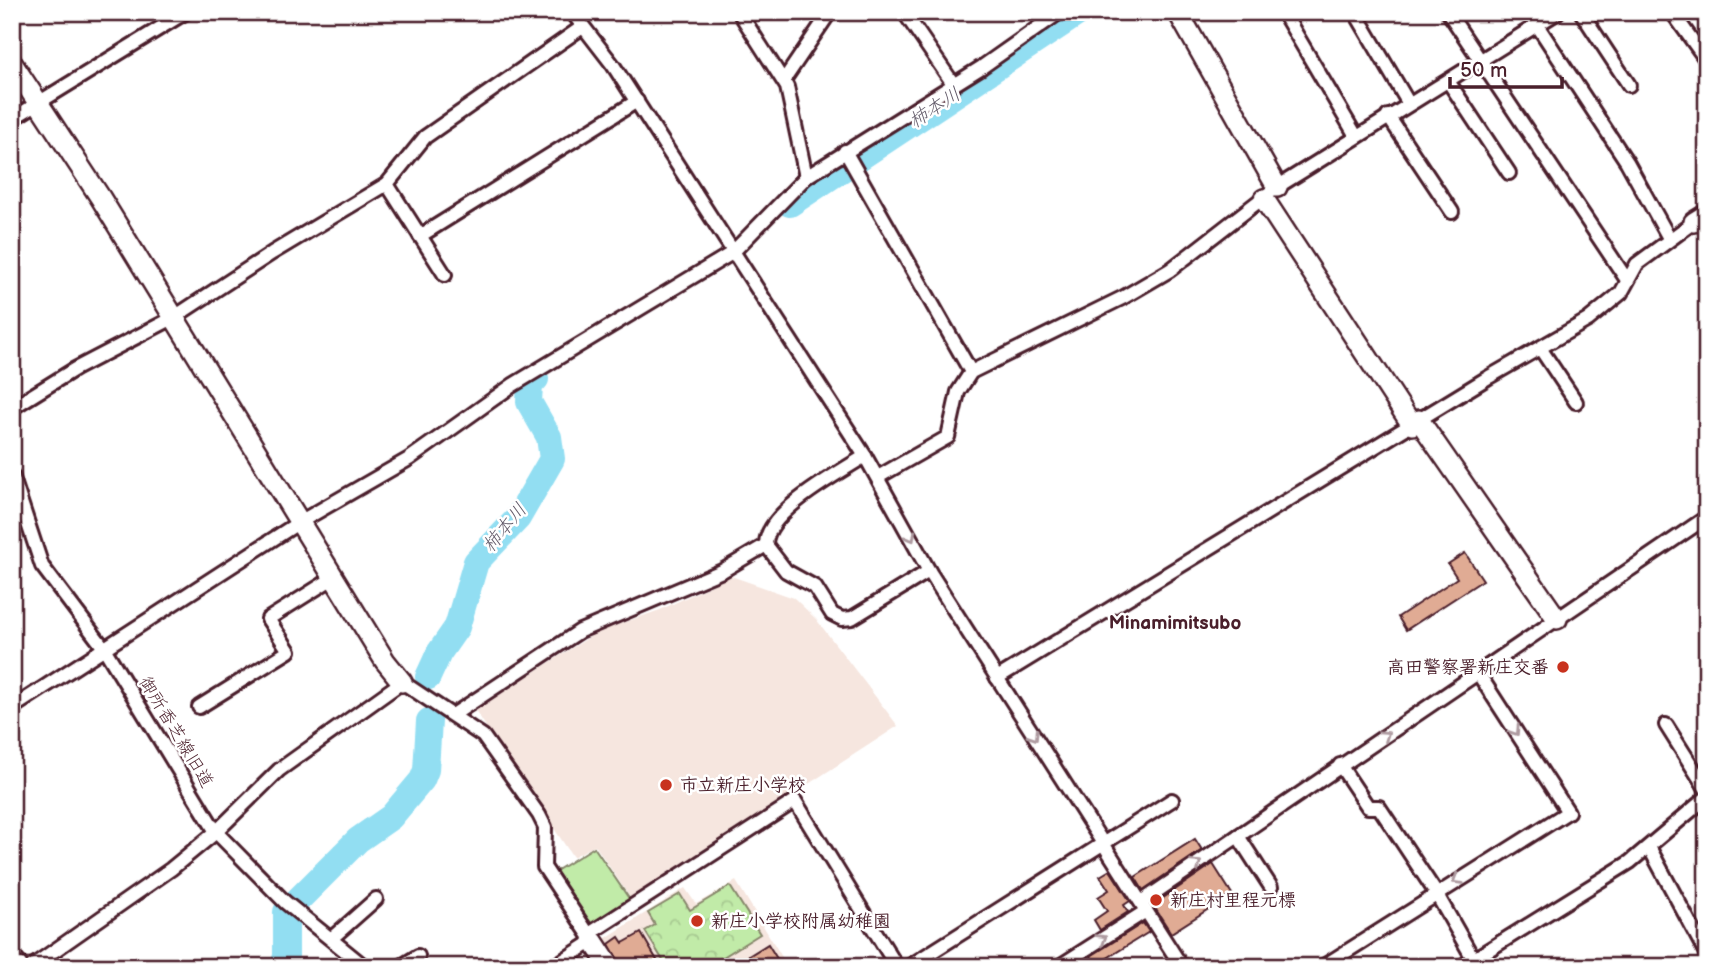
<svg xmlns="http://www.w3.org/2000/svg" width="1719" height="979" font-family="'Balsamiq Sans','Klee One',sans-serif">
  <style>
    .built { fill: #f6e6df }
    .green { fill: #c1eba8; stroke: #86856a; stroke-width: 2 }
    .park { fill: url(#park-crowns); stroke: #86856a; stroke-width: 2 }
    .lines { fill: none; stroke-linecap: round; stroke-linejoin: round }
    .river { stroke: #92def2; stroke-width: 26 }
    .building { fill: #e0ab94; stroke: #4a1f2b; stroke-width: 2 }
    .street-casing { stroke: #4a1f2b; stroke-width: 18 }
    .secondary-casing { stroke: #4a1f2b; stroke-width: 24 }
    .street { stroke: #fff; stroke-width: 12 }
    .secondary { stroke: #fff; stroke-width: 19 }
    .oneway { stroke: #ae9aa0 }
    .poi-dot { fill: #c8321e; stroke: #fff; stroke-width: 2.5 }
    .labels { text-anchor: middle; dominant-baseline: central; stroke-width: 5; stroke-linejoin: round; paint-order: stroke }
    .poi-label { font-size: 18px; font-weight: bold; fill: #4a1f2b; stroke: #fff; text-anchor: start }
    .street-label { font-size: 18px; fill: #4a1f2b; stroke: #fff }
    .water-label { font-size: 19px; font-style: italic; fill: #605867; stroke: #fff }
    .neighbourhood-label { font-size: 19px; font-weight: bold; fill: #4a1f2b; stroke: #fff }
  </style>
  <defs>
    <pattern id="park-crowns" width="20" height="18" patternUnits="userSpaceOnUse" patternTransform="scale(1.75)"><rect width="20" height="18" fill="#c1eba8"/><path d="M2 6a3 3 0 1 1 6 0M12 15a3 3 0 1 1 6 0" fill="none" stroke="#a7c991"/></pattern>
  </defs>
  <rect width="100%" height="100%" fill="#fff"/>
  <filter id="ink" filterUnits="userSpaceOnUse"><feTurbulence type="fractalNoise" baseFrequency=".0143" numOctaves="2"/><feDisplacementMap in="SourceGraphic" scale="14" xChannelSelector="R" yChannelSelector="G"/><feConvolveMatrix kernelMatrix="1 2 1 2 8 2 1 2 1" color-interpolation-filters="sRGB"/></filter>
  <g filter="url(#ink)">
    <!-- built -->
    <g class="built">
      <polygon points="731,576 794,598 816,619 898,726 631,899 595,845 573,857 475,710 599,631 660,610"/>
      <polygon points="736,881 788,967 618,967 604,945 606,938 685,888 696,904"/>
    </g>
    <!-- green -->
    <polygon class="green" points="594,847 630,900 591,923 556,871"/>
    <!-- park -->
    <polygon class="park" points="730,886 760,934 707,967 667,967 645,931 655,925 648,913 680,894 690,910"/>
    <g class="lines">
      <!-- river -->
      <g class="river">
        <polyline points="790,204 1080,12"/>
        <polyline points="428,677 439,653 457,627 476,562 518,518 552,459 549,437 529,402 530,385 536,379"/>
        <polyline points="283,967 286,956 286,912 358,840 391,817 422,780 426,770 429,721"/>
      </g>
    </g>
    <!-- building -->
    <g class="building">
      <polygon points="1465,553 1483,580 1406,630 1398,617 1457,578 1448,564"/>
      <polygon points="1195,839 1202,850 1143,890 1135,877"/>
      <polygon points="1213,864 1232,894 1171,933 1153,905"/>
      <polygon points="1110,870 1130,901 1124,905 1128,912 1100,930 1094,920 1107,911 1098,897 1109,890 1100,876"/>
      <polygon points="1143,923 1149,932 1096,965 1091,956"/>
      <polygon points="641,933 661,967 622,967 609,944 619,937 623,943"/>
      <polygon points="768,944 782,967 731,967"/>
    </g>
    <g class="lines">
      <!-- street casing -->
      <g class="street-casing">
        <g id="street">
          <polyline points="572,12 613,65 865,456 929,571 1182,967"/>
          <polyline points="739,12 787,87 806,177"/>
          <polyline points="904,12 954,85"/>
          <polyline points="1283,12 1356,136"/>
          <polyline points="1355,12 1409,104"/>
          <polyline points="1448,12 1627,280"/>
          <polyline points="1581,12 1629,85"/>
          <polyline points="1672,12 1707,61"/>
          <polyline points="1537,25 1627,162 1669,238"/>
          <polyline points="784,80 830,12"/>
          <polyline points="1448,81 1509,173"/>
          <polyline points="1388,116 1452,212"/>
          <polyline points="12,119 186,12"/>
          <polyline points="845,151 971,372"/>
          <polyline points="387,184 445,275"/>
          <polyline points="420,236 637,101"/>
          <polyline points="1540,348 1576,402"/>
          <polyline points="12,408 75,369 173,318 272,253 387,184 425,137 581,28"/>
          <polyline points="12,475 42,566 104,648 216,832 285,902 365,967"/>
          <polyline points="878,477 948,437 958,392 971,372 1124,297 1170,270 1277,187 1558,12"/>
          <path d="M766,545C765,512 839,473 865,456"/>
          <polyline points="997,678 1489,377 1588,320 1621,293 1637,264 1694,222"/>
          <polyline points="199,707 289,651 268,619 333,578"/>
          <polyline points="12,708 298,523 409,459 513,385 732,253 806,177 982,67 1060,12"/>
          <polyline points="453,715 580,631 722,571 766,545 786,571 815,587 832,614 842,619 852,618 929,571"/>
          <polyline points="1666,725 1707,790"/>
          <polyline points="1340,765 1368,807 1379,807 1436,893 1478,967"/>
          <polyline points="1238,836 1271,887"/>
          <polyline points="1649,847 1707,955"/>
          <polyline points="1141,902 1707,517"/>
          <polyline points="589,934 795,801 897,967"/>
          <polyline points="332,938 376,899"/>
          <polyline points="12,954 22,967"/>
          <polyline points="31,967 171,869 216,832 279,770 402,682 483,736 539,815 545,827 544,867 593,941 553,967"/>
          <polyline points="400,967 418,956"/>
          <polyline points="908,967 1172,800"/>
          <polyline points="1058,967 1146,911"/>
          <polyline points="1322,967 1568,812 1478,673"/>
          <polyline points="1461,967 1630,862 1707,797"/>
        </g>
      </g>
      <!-- secondary casing -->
      <g class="secondary-casing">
        <g id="secondary">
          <polyline points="1178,12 1277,187"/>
          <polyline points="12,63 100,197 385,661 402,682"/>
          <polyline points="1264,199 1412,425"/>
          <polyline points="1694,222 1707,214"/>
          <polyline points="1419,420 1557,619"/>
          <polyline points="593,941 610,967"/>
        </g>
      </g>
      <!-- street -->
      <use href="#street" class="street"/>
      <!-- secondary -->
      <use href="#secondary" class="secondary"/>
    </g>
    <!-- one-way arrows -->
    <defs><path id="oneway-chevron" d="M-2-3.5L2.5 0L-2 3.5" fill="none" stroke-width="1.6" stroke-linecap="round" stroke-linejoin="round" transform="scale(1.75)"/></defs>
    <g class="oneway">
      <use href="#oneway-chevron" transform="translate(911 537) rotate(61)"/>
      <use href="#oneway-chevron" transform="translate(1515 731) rotate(57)"/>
      <use href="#oneway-chevron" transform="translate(1385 735) rotate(-34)"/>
      <use href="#oneway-chevron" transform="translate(1034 736) rotate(57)"/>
      <use href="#oneway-chevron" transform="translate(1197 864) rotate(-34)"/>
      <use href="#oneway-chevron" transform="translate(1457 880) rotate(148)"/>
      <use href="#oneway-chevron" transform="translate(1102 939) rotate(-32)"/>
    </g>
  </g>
  <!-- markers -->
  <g class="poi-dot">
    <circle cx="1563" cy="667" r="7"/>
    <circle cx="666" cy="785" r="7"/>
    <circle cx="1156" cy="900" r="7"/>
    <circle cx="697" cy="921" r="7"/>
  </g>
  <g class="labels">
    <!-- poi labels -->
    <g class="poi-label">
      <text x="1549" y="667" text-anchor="end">高田警察署新庄交番</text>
      <text x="680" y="785">市立新庄小学校</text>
      <text x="1170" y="900">新庄村里程元標</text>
      <text x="711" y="921">新庄小学校附属幼稚園</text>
    </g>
    <!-- street labels -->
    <g class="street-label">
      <text transform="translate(176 732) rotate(59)">御所香芝線旧道</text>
    </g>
    <!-- water labels -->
    <g class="water-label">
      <text transform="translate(935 108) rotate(-33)">柿本川</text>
      <text transform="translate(505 528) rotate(-50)">柿本川</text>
    </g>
    <!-- neighbourhood labels -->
    <g class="neighbourhood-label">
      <text x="1175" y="623">Minamimitsubo</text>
    </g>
  </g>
  <!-- margin -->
  <rect width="1719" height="979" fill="none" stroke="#fff" stroke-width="42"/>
  <rect x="21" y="21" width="1677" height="937" fill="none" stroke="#4a1f2b" stroke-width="2.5" filter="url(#ink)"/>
  <!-- scale -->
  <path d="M1450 77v10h112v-10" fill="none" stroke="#4a1f2b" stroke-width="3.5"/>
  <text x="1460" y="77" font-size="21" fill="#4a1f2b" stroke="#ffffff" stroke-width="5" paint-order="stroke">50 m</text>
</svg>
